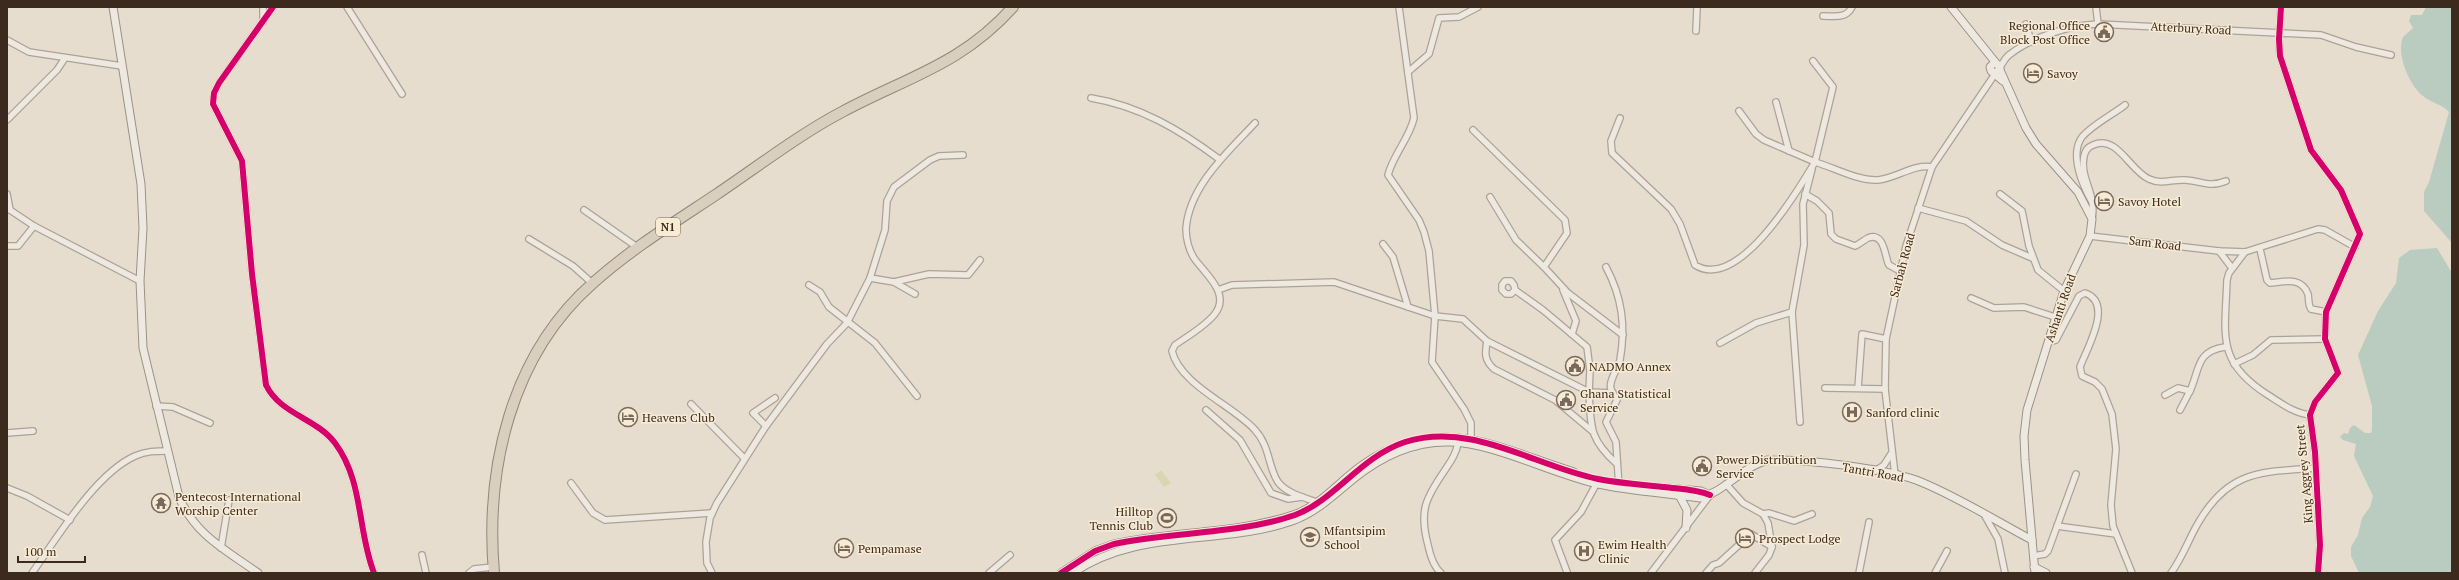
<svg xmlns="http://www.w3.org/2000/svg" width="2459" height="580" font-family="'PT Serif',serif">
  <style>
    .green { fill: #d9d6b0 }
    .water { fill: #b9ccbf }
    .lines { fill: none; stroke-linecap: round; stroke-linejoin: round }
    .street-casing { stroke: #aca297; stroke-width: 8 }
    .secondary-casing { stroke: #9b9287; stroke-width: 9 }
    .highway-casing { stroke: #91887e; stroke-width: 12 }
    .street { stroke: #eee9e0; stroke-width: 5.5 }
    .secondary { stroke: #eee9e0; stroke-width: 7 }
    .highway { stroke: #dacebf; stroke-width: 10 }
    .cycleway-casing { stroke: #f8ebd4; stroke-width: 8 }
    .cycleway { stroke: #d6006c; stroke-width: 6 }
    .labels { text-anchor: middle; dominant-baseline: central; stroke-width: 3; stroke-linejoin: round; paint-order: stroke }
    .shield { fill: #f8ebd4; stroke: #746455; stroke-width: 1 }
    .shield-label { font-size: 11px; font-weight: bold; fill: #3c2a1e }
    .poi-label { font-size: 12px; fill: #3c2a1e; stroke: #f8ebd4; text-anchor: start }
    .street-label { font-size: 12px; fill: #3c2a1e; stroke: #f8ebd4 }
  </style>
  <rect width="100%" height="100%" fill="#e6ddce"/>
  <!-- green -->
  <g class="green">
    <polygon points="1161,470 1171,483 1164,487 1155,475"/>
    <polygon points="1163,510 1176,519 1171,526 1159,516"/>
  </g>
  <!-- water -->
  <g class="water">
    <path d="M2426,7H2452V243L2424,211V192L2429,182L2449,112C2442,104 2431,103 2423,96C2409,85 2396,54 2403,37L2413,28L2409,21L2411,15H2422Z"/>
    <polygon points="2437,248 2452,273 2452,573 2359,573 2351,556 2351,547 2358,535 2362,518 2370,507 2373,496 2354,456 2356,444 2343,440 2340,437 2344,433 2348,434 2350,428 2354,425 2365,433 2371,433 2372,430 2372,406 2358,355 2378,311 2396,283 2399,258 2410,250"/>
  </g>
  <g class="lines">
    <!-- street casing -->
    <g class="street-casing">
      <g id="street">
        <polyline points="263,7 263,22"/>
        <path d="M273,7L219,83L214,93L213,104L242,161L252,274L266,385C280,414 316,418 335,443C364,482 357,530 374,573"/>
        <polyline points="347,7 402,94"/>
        <path d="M1399,7L1414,118C1409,139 1393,155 1388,175L1419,220L1424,232L1429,251L1435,316L1432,362L1464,409L1471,423V439"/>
        <polyline points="2096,7 2098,24"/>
        <polyline points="2281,7 2279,39 2280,56 2311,150 2341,190 2360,234 2326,312 2325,339 2338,373 2315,402 2310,415 2315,452 2320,545 2318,573"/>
        <path d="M1823,16C1835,16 1846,19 1852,7"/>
        <polyline points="2026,24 2031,42"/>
        <polyline points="1696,31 1697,7"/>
        <polyline points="7,40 29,52 122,66"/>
        <path d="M1813,61L1833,87L1815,162C1835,168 1858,181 1878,180C1897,178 1913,164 1932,167"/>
        <path d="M2000,67C2003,63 2005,58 2009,55C2032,37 2070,25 2098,24L2321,35L2356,47L2391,55"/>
        <polyline points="1408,72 1429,54 1439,18 1459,17 1478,7"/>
        <path d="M1091,98C1140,106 1180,130 1219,159"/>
        <polyline points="1776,102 1789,151"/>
        <path d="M1620,118L1611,141L1612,153L1671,209L1680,224L1695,265C1738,292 1797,192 1815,162L1764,140L1756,134L1739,111"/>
        <polyline points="7,120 57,70 65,58"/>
        <path d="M1255,123C1228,152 1189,186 1186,229C1186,238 1189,250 1194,258C1205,274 1232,294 1214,315C1204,327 1188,336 1175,345L1172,351C1180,385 1234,406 1255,430C1270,446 1268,467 1278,482C1287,494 1306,498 1319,503"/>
        <polyline points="1473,130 1565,220 1567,233 1544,267 1568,293 1623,335"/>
        <polyline points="7,194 10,210"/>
        <path d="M1805,194L1817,201L1829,213L1831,234L1836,239L1855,246C1860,244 1864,240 1868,238C1885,231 1885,259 1889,265L1900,271"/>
        <polyline points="2000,194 2022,211 2029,246 2038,270 2064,291"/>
        <polyline points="1490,197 1516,240 1544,267"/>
        <path d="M2092,202C2083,186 2069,155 2082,137C2092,125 2112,115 2125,105"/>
        <polyline points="7,208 34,226 140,281"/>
        <polyline points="1918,208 1966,221 2002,245 2032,258"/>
        <polyline points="584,210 637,247"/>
        <path d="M2092,219C2097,193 2079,178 2084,156C2085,151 2088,147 2093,145C2117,134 2130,171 2149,179C2162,185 2172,179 2185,180C2203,181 2208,188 2226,181"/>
        <polyline points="2090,236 2219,251 2245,252 2318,229 2325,230 2355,247"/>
        <polyline points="529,239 573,266 592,283"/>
        <polyline points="1383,244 1393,257 1408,307"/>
        <polyline points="7,246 18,246 34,226"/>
        <path d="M2260,249L2267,280L2270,283C2284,282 2301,276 2308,294C2309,299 2308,305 2311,309L2326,312"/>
        <polyline points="2219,251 2232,268"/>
        <path d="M2245,252L2229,273L2227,280C2225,336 2216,362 2268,395C2282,404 2294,413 2310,415"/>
        <path d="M1606,267C1622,297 1626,326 1620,360C1618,368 1608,382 1611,389C1612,393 1615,396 1617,400L1606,422L1616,442L1619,487"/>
        <polyline points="870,278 894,282 929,274 968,275 980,260"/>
        <polyline points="894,282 915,294"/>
        <polyline points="809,285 820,292 829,307 875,343 917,396"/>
        <path d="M1218,290L1232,285L1334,282L1435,316L1463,319L1487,341L1589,392C1591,427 1589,439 1617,464"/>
        <polyline points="1515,290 1511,294 1506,294 1502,290 1502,285 1505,281 1511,281 1514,285 1515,290 1543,310 1587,347 1590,370 1589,392 1613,393"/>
        <polyline points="1563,290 1576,321 1572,334"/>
        <polyline points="1971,298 1994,308 2024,307 2055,317"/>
        <path d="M1487,341C1485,353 1484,360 1494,369L1555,400L1592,431"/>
        <path d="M2048,342L2056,340L2079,296L2085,293C2114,303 2087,348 2080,367L2082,376L2095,382L2102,389L2112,414L2116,449L2111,505L2113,526L2132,573"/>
        <polyline points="1720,343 1756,323 1792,312"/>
        <polyline points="2234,364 2253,355 2271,340 2325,339"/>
        <polyline points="1825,388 1885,389"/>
        <polyline points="1858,388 1862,334 1886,339"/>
        <path d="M2165,395L2178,388L2190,391C2200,369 2196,351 2225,347"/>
        <polyline points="691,404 744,458"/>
        <polyline points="156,406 173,407 210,423"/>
        <polyline points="1206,410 1240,440 1271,493 1288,499 1302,497"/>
        <polyline points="2180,410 2190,391"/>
        <polyline points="1800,422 1792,312 1804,245 1803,204 1812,169"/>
        <polyline points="766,426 753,413 775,398"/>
        <polyline points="7,433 33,431"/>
        <polyline points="1875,471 1884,465 1891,454"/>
        <polyline points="1895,475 1885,389 1886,339 1906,246 1932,167 1995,74"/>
        <polyline points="571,483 593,513 605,520 712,513"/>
        <polyline points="1726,484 1743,503 1763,514 1768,523 1772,547 1769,555 1755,573"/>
        <polyline points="7,488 27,496 70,520"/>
        <polyline points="1763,514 1769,513 1794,521 1812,514"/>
        <polyline points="1985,516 1998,539 2005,573"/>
        <polyline points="2057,526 2116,534"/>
        <polyline points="221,548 229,500"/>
        <polyline points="422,555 426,573"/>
        <polyline points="2033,556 2045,554 2048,551 2076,474"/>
        <polyline points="1567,572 1555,540 1581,512 1599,479"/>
        <path d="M32,573C57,538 95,474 135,456C146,451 156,451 168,451"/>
        <polyline points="469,573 474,569 493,567"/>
        <polyline points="712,573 707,563 706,542 710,518 717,503 766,426 827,344 847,323 870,278 885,230 887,201 894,187 930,160 939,156 963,155"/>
        <polyline points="989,573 1010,555"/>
        <path d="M1441,573C1434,567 1430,555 1428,545C1419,511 1425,499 1445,470C1451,461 1456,454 1458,443"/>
        <polyline points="1651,573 1710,495"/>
        <polyline points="1706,573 1713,565 1719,563 1751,534 1772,547"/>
        <polyline points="1859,573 1869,522"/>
        <polyline points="1935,573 1947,551"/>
        <path d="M2171,573C2182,558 2188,541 2197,525C2228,470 2260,472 2316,468"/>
      </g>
    </g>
    <!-- secondary casing -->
    <g class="secondary-casing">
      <g id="secondary">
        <path d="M113,7L141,184L143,228L140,281L143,348L179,497C195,535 226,550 258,573"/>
        <polyline points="1951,7 1996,63"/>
        <polyline points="2000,70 2026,128 2036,144 2078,192 2092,219 2090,236 2064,291 2027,410 2024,436 2025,460 2035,573"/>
        <polyline points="1996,73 2000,68 1999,65 1994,63 1990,67 1991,71 2003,81"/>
        <polyline points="1655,487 1701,491 1710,495"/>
        <polyline points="1679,495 1687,510 1686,528"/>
        <polyline points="2034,567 2046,573"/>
        <path d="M1061,573L1095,551L1114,544C1173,531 1236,534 1293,515C1321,506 1340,480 1364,464C1441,412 1497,448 1574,472"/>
        <path d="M1073,573C1137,528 1220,546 1292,521C1315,513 1333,496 1352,480C1380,457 1413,441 1450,442C1495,443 1552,474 1598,484C1631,491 1666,493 1700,498C1726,491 1743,466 1768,460C1808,460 1879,467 1916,480C1953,494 1996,521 2032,540"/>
      </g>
    </g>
    <!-- highway casing -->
    <g class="highway-casing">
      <path id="highway" d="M494,573C485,468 511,355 593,283C631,249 675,222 717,194C757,167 800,134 842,112C907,77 961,65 1013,7"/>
    </g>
    <!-- street -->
    <use href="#street" class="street"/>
    <!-- secondary -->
    <use href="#secondary" class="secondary"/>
    <!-- highway -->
    <use href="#highway" class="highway"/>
    <!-- cycleway casing -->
    <g class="cycleway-casing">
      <g id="cycleway">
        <path d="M273,7L219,83L214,93L213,104L242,161L252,274L266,385C280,414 316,418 335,443C364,482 357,530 374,573"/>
        <polyline points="2281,7 2279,39 2280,56 2311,150 2341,190 2360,234 2326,312 2325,339 2338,373 2315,402 2310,415 2315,452 2320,545 2318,573"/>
        <path d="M1061,573L1095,551L1114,544C1171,532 1240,534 1295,515C1335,500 1360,457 1405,442C1472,421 1534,466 1598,479C1619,483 1642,485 1664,487C1679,489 1696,489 1710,495"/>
      </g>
    </g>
    <!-- cycleway -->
    <use href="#cycleway" class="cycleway"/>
  </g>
  <!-- icons -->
  <defs>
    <g id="civic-ring" transform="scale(1)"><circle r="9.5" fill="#f8ebd4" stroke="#78695c" stroke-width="1.5"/><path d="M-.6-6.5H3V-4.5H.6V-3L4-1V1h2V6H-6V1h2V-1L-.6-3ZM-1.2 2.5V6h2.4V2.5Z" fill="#78695c"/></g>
    <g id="hotel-ring" transform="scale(1)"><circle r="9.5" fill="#f8ebd4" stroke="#78695c" stroke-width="1.5"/><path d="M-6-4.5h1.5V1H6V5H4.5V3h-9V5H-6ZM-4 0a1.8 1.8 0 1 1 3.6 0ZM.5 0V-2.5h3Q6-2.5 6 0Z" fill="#78695c"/></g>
    <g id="hospital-ring" transform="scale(1)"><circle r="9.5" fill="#f8ebd4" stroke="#78695c" stroke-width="1.5"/><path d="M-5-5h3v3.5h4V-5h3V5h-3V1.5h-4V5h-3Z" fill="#78695c"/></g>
    <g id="temple-ring" transform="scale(1)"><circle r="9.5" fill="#f8ebd4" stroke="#78695c" stroke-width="1.5"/><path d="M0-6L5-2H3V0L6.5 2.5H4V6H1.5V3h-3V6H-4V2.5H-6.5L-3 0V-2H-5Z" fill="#78695c"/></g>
    <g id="stadium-ring" transform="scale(1)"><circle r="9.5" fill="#f8ebd4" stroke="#78695c" stroke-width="1.5"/><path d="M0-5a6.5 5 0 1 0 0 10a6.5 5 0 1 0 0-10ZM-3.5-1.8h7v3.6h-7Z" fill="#78695c"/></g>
    <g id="school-ring" transform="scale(1)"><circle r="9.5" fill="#f8ebd4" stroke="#78695c" stroke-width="1.5"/><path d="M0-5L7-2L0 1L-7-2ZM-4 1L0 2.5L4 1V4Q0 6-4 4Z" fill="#78695c"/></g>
  </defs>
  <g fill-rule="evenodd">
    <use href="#civic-ring" x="2104" y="32"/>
    <use href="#hotel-ring" x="2033" y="73"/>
    <use href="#hotel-ring" x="2104" y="201"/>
    <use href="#civic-ring" x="1575" y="366"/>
    <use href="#civic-ring" x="1566" y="400"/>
    <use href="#hospital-ring" x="1852" y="412"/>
    <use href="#hotel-ring" x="628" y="417"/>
    <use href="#civic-ring" x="1702" y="466"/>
    <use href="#temple-ring" x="161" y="503"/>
    <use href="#stadium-ring" x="1167" y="518"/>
    <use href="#school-ring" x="1310" y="537"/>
    <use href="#hotel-ring" x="1745" y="538"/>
    <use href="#hotel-ring" x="844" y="548"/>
    <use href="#hospital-ring" x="1584" y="551"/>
  </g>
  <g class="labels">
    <!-- shield labels -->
    <rect class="shield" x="656" y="218" width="24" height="18" rx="3"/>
    <g class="shield-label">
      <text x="668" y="227">N1</text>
    </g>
    <!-- poi labels -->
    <g class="poi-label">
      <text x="2090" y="25" text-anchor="end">Regional Office<tspan x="2090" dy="14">Block Post Office</tspan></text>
      <text x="2047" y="73">Savoy</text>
      <text x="2118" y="201">Savoy Hotel</text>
      <text x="1589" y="366">NADMO Annex</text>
      <text x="1580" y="393">Ghana Statistical<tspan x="1580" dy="14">Service</tspan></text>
      <text x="1866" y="412">Sanford clinic</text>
      <text x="642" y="417">Heavens Club</text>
      <text x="1716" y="459">Power Distribution<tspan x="1716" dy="14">Service</tspan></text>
      <text x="175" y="496">Pentecost International<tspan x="175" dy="14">Worship Center</tspan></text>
      <text x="1153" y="511" text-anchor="end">Hilltop<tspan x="1153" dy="14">Tennis Club</tspan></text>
      <text x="1324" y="530">Mfantsipim<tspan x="1324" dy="14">School</tspan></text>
      <text x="1759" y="538">Prospect Lodge</text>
      <text x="1598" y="544">Ewim Health<tspan x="1598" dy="14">Clinic</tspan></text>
      <text x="858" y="548">Pempamase</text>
    </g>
    <!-- street labels -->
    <g class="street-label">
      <text transform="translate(2191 28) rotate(3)">Atterbury Road</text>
      <text transform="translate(2155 243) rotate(7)">Sam Road</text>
      <text transform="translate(1902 265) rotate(-75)">Sarbah Road</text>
      <text transform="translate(2060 308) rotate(-71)">Ashanti Road</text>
      <text transform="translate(1873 472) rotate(10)">Tantri Road</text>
      <text transform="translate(2304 474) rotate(-95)">King Aggrey Street</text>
    </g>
  </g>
  <!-- border -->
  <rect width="2459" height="580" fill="none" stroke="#3c2a1e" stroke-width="16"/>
  <!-- scale -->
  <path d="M18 556v6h67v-6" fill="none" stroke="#3c2a1e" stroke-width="2"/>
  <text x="24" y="556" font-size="12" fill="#3c2a1e" stroke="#f8ebd4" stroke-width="3" paint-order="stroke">100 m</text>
</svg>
